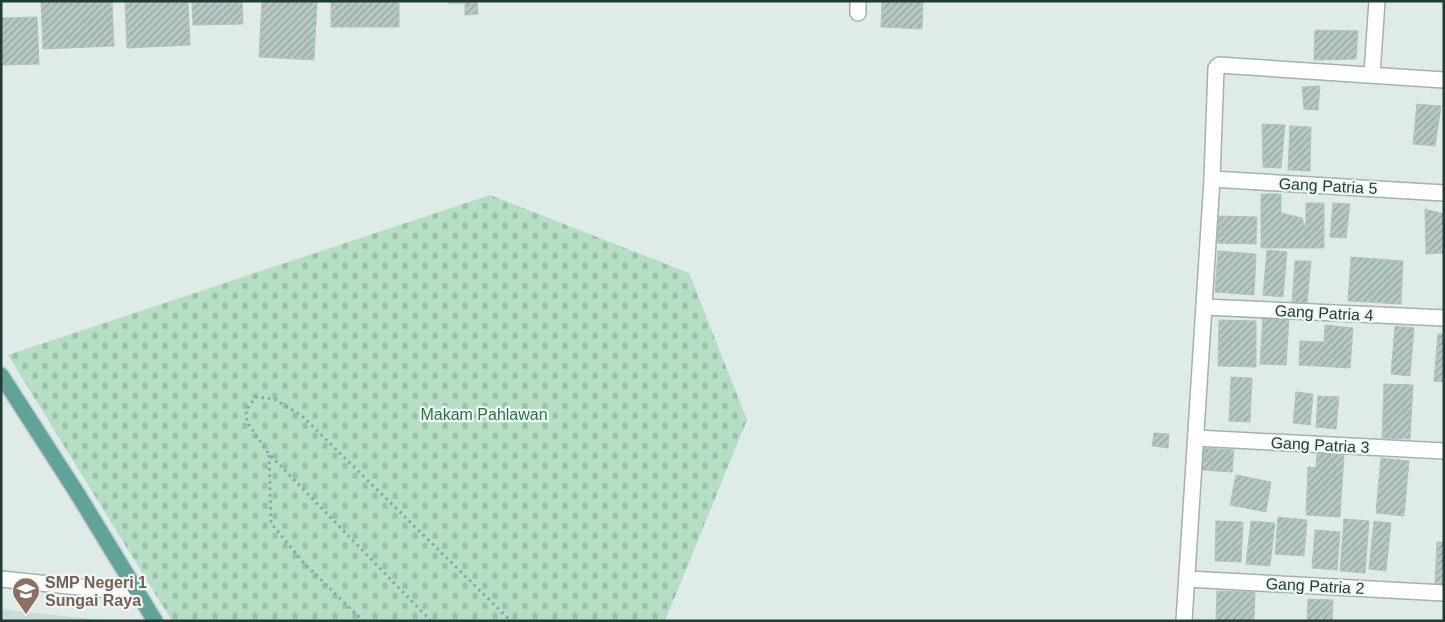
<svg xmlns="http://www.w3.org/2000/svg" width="1445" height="622" font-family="Arial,sans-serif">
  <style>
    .built { fill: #ccdbd5 }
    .cemetery { fill: url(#cemetery-stones) }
    .building { fill: url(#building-hatch); stroke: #b0c4be }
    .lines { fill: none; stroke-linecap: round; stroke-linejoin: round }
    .minor-casing { stroke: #a1b3ae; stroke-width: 18 }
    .major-casing { stroke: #c0c8c7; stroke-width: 18 }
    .path { stroke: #7db0a5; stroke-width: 3; stroke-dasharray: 2.5 4; stroke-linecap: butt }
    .minor { stroke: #fff; stroke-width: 15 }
    .major { stroke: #60a399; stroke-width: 15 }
    .labels { text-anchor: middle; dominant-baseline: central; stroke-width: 4.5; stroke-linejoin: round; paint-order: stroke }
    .street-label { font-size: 16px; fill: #1f3b36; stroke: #eff7f4 }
    .park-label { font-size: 16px; fill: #27744d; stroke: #eff7f4 }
    .education-label { font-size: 16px; font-weight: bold; fill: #785e54; stroke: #eff7f4; text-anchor: start }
  </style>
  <defs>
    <pattern id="cemetery-stones" width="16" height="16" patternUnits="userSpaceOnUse" patternTransform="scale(1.25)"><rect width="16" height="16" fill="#b5dec4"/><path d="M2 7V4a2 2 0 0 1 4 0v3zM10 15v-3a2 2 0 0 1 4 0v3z" fill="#9bbfa9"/></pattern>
    <pattern id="building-hatch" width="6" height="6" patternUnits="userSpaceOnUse" patternTransform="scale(1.25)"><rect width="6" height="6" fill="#b6c8c3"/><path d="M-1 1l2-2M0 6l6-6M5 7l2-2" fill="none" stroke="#93a49f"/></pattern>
  </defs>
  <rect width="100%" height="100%" fill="#deebe6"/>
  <!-- built -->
  <polygon class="built" points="1,609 99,620 99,621 1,621"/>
  <!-- cemetery -->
  <polygon class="cemetery" points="490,195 689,273 747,420 665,621 172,621 8,355"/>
  <!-- building -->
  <g class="building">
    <polygon points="41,1 112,1 114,46 43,49"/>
    <polygon points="125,1 188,1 190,45 127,48"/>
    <polygon points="192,1 242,1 243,24 193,25"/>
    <polygon points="262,1 317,1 314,60 259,57"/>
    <rect x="331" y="1" width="68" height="26"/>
    <polygon points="448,1 477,1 478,14 465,15 465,3 448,3"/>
    <polygon points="882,1 923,1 922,29 881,27"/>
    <polygon points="37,17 39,64 1,65 1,18"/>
    <polygon points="1315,30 1358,31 1356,59 1314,60"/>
    <polygon points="1320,86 1318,110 1304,109 1302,87"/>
    <polygon points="1417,104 1441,106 1435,146 1413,144"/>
    <polygon points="1262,124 1285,125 1281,168 1263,167"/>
    <polygon points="1290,126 1311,127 1310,171 1288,170"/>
    <polygon points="1261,194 1281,194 1281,213 1302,218 1306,229 1306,203 1324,203 1324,248 1261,248"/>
    <polygon points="1333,203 1350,204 1346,238 1330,237"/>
    <polygon points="1425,209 1444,214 1444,253 1426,254"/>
    <polygon points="1218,216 1257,217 1256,244 1217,243"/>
    <polygon points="1267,250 1287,252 1283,297 1263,295"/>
    <polygon points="1218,251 1256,254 1254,295 1215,292"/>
    <polygon points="1351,257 1403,261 1401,304 1348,301"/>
    <polygon points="1295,261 1311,261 1307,303 1292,302"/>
    <polygon points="1263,317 1289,318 1286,365 1260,364"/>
    <polygon points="1219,320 1256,321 1256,367 1218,366"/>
    <polygon points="1325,325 1353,328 1350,368 1299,365 1300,341 1324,342"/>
    <polygon points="1395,326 1414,328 1410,376 1391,374"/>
    <polygon points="1438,334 1444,334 1444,382 1434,381"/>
    <polygon points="1231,377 1252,378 1250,422 1229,421"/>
    <polygon points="1384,384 1413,385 1410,439 1382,438"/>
    <polygon points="1296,392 1313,394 1310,425 1293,423"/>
    <polygon points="1318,396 1339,397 1336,429 1316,427"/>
    <polygon points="1154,433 1169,434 1168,448 1152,446"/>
    <polygon points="1203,448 1234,450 1232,472 1202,470"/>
    <polygon points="1317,453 1344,454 1340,517 1306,515 1308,467 1316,468"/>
    <polygon points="1381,458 1409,461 1404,516 1376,513"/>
    <polygon points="1236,475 1271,482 1266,512 1230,505"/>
    <polygon points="1278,517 1307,520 1304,556 1275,554"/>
    <polygon points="1344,519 1369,521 1365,573 1340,571"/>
    <polygon points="1216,521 1243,522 1241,562 1215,561"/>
    <polygon points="1251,521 1275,523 1270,566 1246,564"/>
    <polygon points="1374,521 1391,523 1386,571 1369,569"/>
    <polygon points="1315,530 1340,532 1337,570 1312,568"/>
    <polygon points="1437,542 1444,542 1444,585 1435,585"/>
    <polygon points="1217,591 1255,592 1254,621 1216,621"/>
    <polygon points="1308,599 1333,600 1332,621 1307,621"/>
  </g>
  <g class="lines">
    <!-- minor casing -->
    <g class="minor-casing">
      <g id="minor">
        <polyline points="858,13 858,1"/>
        <polyline points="1372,74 1377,1"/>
        <polyline points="1212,179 1444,193"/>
        <polyline points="1204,307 1444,318"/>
        <polyline points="1196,438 1444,451"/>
        <polyline points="1,579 137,593"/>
        <polyline points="1187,579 1444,593"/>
        <polyline points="1184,621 1212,179 1216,68 1219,65 1444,80"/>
      </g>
    </g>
    <!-- major casing -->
    <g class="major-casing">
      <polyline id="major" points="1,375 77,493 155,621"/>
    </g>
    <!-- path -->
    <g class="path">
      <polyline points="269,455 271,523 303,562 363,621"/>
      <polyline points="431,621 269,454 247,422 246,410 256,397 274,399 301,415 511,621"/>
    </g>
    <!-- minor -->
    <use href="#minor" class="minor"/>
    <!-- major -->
    <use href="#major" class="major"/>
  </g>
  <!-- icons -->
  <defs>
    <g id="school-pin" transform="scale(1.4375)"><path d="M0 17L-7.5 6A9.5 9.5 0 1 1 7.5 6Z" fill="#8d6e63" stroke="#eff7f4"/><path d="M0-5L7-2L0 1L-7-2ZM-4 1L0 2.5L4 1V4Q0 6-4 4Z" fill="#fff"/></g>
  </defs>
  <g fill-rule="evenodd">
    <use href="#school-pin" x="26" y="591"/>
  </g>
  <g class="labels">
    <!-- street labels -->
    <g class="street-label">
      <text transform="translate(1328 186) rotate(3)">Gang Patria 5</text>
      <text transform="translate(1324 313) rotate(3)">Gang Patria 4</text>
      <text transform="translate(1320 445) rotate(3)">Gang Patria 3</text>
      <text transform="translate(1315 586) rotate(3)">Gang Patria 2</text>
    </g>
    <!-- park labels -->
    <g class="park-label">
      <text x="484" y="414">Makam Pahlawan</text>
    </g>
    <!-- education labels -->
    <g class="education-label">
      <text x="45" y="582">SMP Negeri 1<tspan x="45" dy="18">Sungai Raya</tspan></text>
    </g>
  </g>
  <!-- border -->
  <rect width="1445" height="622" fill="none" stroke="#1f3b36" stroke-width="5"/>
</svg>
